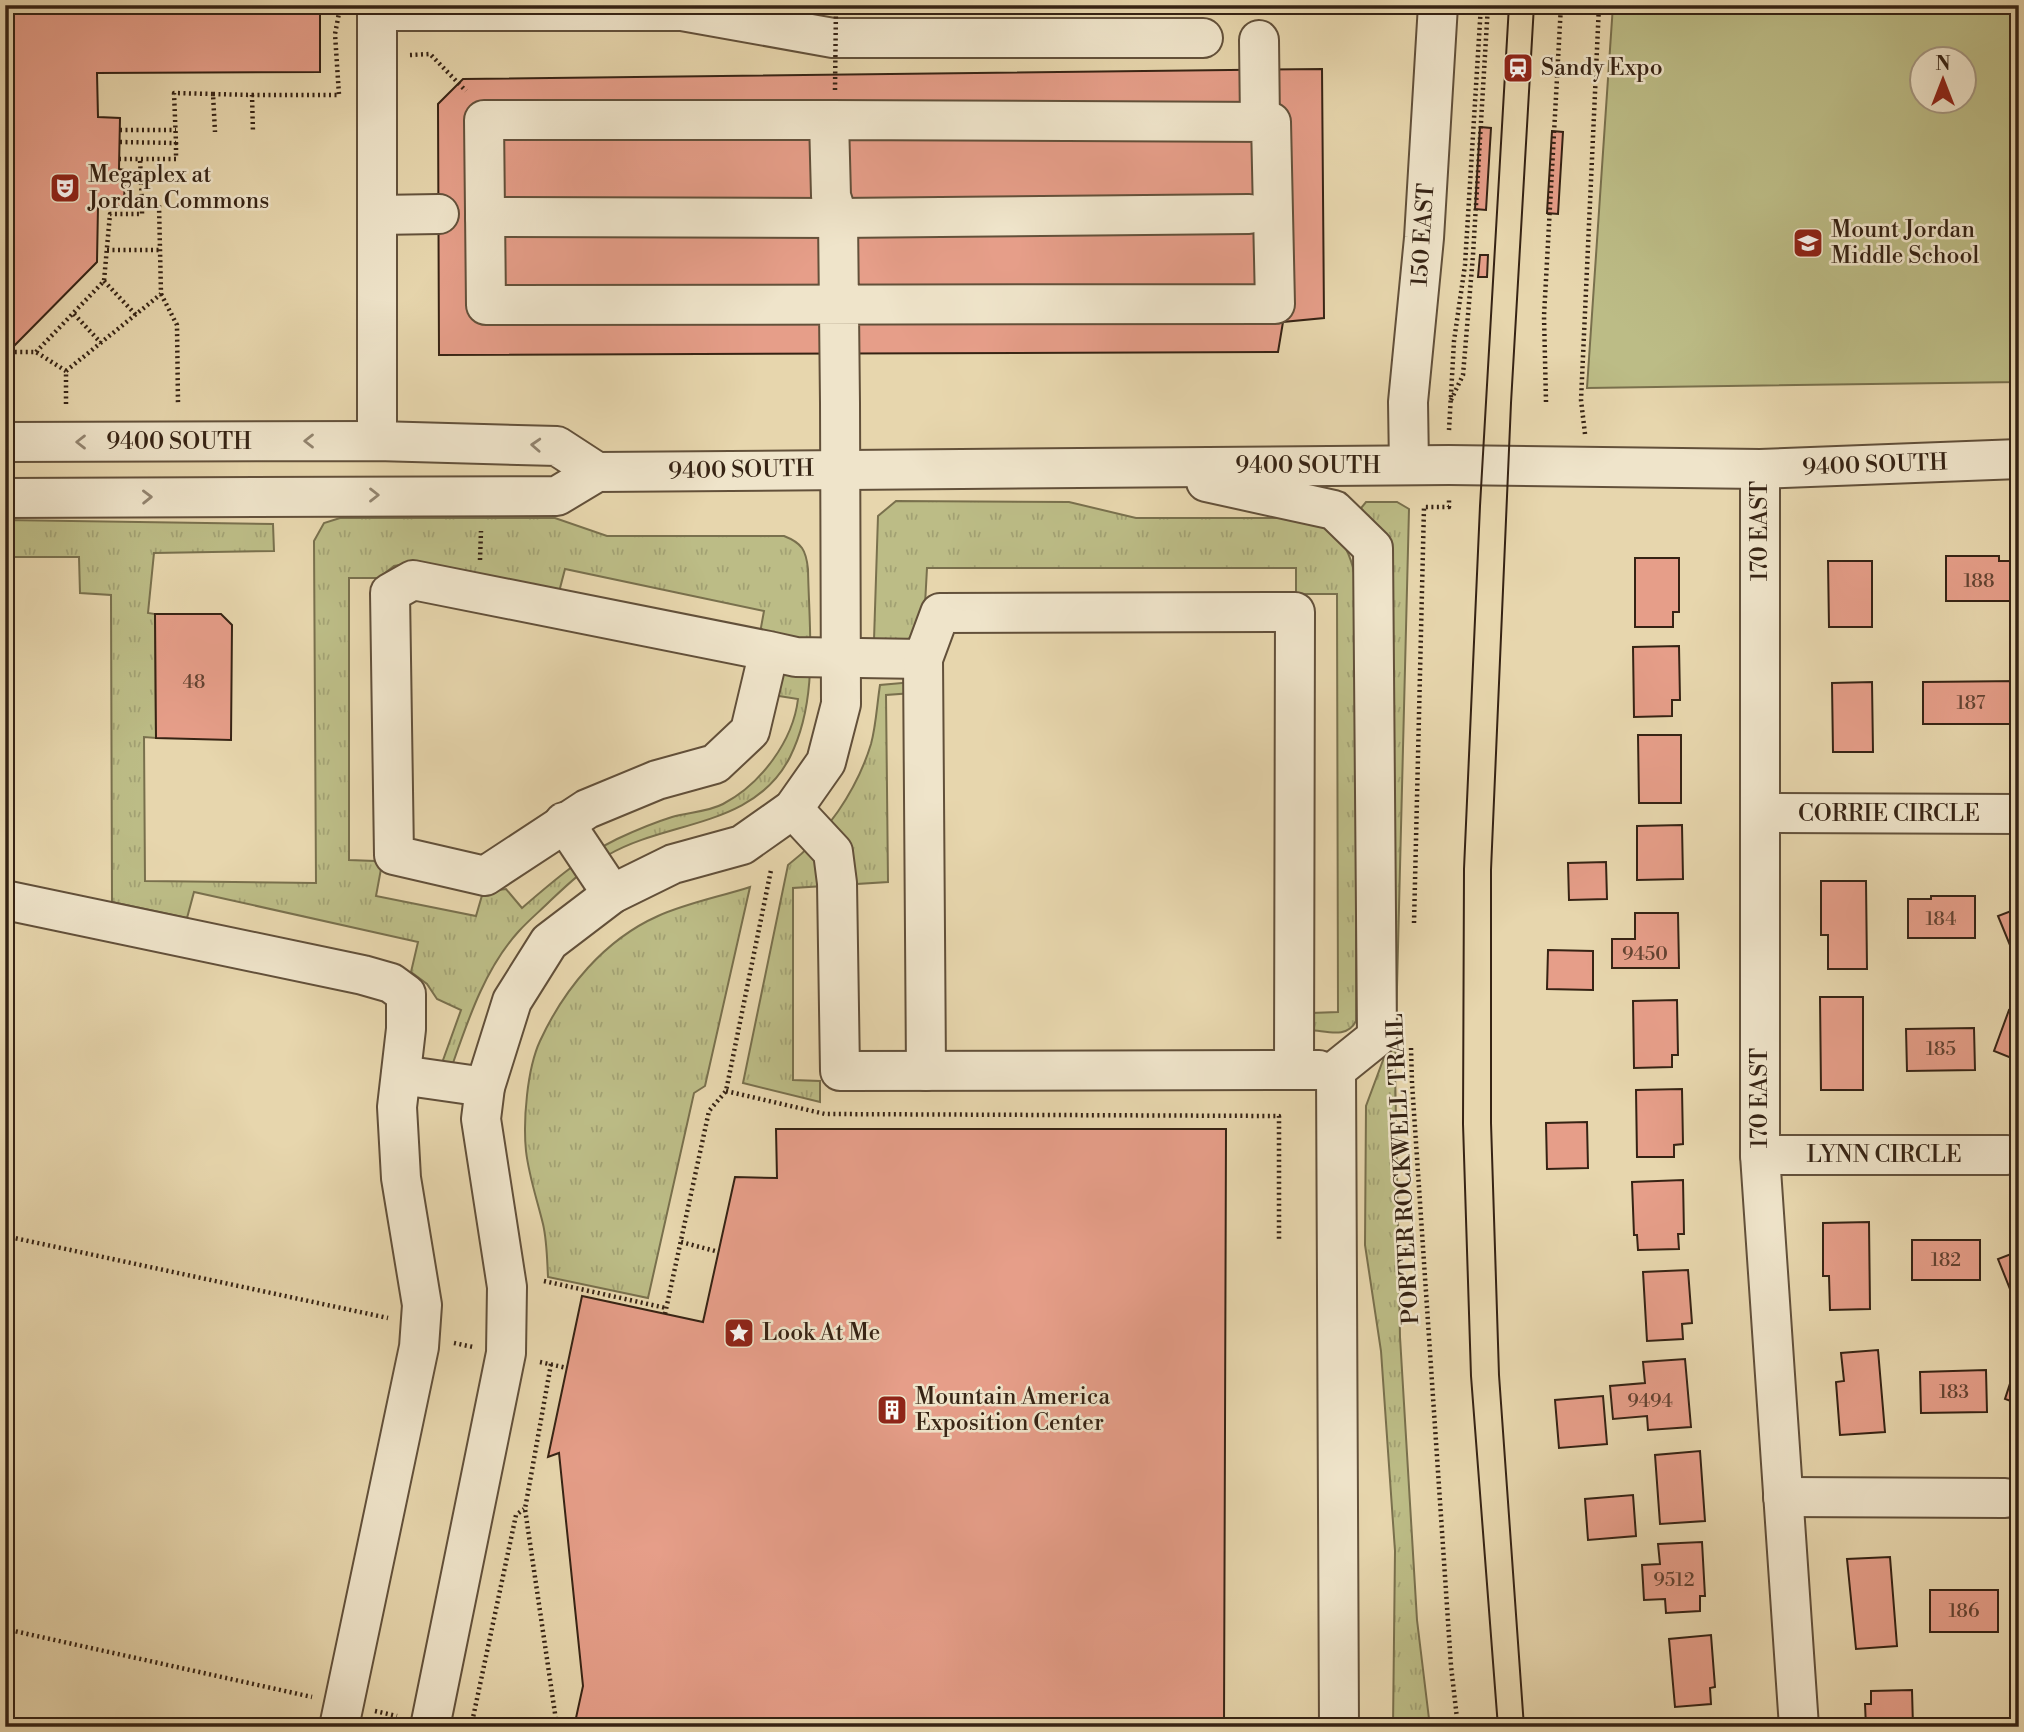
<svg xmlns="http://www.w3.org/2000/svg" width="2024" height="1732" font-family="'Libre Bodoni',serif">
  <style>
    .grass { fill: url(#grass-tufts); stroke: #79704d; stroke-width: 2; fill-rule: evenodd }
    .pitch { fill: #bcbc86; stroke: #79704d; stroke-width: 2; fill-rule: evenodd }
    .building { fill: #e69e89; stroke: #362314; stroke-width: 2 }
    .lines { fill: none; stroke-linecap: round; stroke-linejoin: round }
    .minor-casing { stroke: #62503a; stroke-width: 42 }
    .path { stroke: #362314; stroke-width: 4.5; stroke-dasharray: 2 3.5; stroke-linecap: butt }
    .minor { stroke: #efe4ca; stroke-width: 38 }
    .tram { stroke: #362314; stroke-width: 2 }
    .path-bridge { stroke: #362314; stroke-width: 4.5; stroke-dasharray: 2 3.5; stroke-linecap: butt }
    .oneway { stroke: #92846f }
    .labels { text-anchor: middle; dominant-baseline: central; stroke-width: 5; stroke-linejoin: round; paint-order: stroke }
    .number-label { font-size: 19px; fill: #624231 }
    .poi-label { font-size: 23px; fill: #362314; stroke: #efe4ca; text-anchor: start }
    .street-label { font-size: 23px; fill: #362314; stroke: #efe4ca }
  </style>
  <defs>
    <pattern id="grass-tufts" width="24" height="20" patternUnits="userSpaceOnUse" patternTransform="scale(1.75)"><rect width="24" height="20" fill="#bcbc86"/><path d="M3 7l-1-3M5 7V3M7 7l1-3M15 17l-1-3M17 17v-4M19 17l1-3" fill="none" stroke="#a2a173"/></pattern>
  </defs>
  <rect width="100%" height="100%" fill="#e7d6ad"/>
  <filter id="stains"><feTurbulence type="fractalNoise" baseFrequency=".00286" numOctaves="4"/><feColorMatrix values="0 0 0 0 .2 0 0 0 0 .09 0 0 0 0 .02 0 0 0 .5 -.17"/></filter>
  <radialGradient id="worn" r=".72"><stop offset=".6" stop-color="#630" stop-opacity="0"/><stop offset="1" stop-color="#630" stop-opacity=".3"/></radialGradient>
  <!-- grass -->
  <g class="grass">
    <path d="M896,501L1069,502L1136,518H1298C1337,527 1348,541 1356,580V1021C1347,1039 1327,1031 1310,1030L1311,1013L1338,1012L1337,594H1296V568H927L925,605L917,621L913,639L874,640L878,516Z"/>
    <polygon points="1366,502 1397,502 1409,509 1395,1067 1400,1337 1417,1620 1430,1727 1393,1727 1395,1551 1381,1351 1365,1245 1366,1106 1389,1044 1374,528 1361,508"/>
    <path d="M340,518H555L607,536H784C802,543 806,550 808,569C809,631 819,699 790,757C754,828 668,820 608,855C586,867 568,884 550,901C540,911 529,920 519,931C486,967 469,1017 453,1063H442L461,1010L437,999L427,984L411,972L418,942L194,892L187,918L112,902L111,595L80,593L79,557H5V520L273,524L274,551L154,553L148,613L155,614L156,738L144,737L145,881L316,883L314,541L324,523ZM411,563L559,592L565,569L764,611L760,633L773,695L798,699C793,741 761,784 723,804C708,812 688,812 672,817C653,823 634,831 617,839C582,856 551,883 522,908L506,889L483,892L476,916L376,896L381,869L375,861L349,860V578H379L394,566Z"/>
    <path d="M913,682V693L886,695L888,882L793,888V1080L820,1081V1102L743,1083L788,865C825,837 857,790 871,744C876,726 877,704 880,685Z"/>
    <path d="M750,887L705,1086L694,1093L648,1298L548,1277C547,1259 547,1241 543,1224C537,1199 529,1177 526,1151C523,1121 527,1069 540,1041C564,989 604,940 658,916C687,903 719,897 750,887Z"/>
  </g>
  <!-- pitch -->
  <path class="pitch" d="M1613,5H2019V382L1587,388ZM1923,60H1965V102H1923Z"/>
  <!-- building -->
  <g class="building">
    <polygon points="5,5 320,5 320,72 97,73 98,117 120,118 119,169 125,170 124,206 98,206 97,262 12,348 5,341"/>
    <polygon points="1322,69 1324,318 1283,322 1278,352 439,355 438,104 463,79"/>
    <polygon points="1480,127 1491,128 1486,210 1475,209"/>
    <polygon points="1552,131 1563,132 1558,214 1547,213"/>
    <polygon points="1480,255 1488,255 1487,277 1478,277"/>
    <polygon points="1946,556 1999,556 1999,561 2013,561 2013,601 1946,601"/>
    <polygon points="1635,558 1679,558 1679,612 1673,612 1673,627 1635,627"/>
    <polygon points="1828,561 1872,561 1872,627 1829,627"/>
    <rect x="2014" y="607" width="5" height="33"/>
    <polygon points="155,614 221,614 232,625 231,740 156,738"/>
    <polygon points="1679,646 1680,700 1672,700 1672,716 1634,717 1633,647"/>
    <polygon points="2019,681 2019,724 1923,724 1923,682"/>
    <polygon points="1872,682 1873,752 1833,752 1832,683"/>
    <polygon points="1638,735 1681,735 1681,803 1639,803"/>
    <polygon points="1682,825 1683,879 1637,880 1637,826"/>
    <polygon points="1606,862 1607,899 1569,900 1568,863"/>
    <polygon points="1821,881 1866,881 1867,969 1828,969 1828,935 1821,935"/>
    <polygon points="1931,896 1975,896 1975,938 1908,938 1908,899 1931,899"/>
    <polygon points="2019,908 2019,953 2014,955 1998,916"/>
    <polygon points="1635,913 1678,913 1679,968 1612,968 1612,939 1635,939"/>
    <polygon points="1548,950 1593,951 1593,990 1547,989"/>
    <polygon points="1820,997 1863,997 1863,1090 1821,1090"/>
    <polygon points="1677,1000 1678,1055 1672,1055 1672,1067 1634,1068 1633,1001"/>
    <polygon points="2009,1010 2019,1014 2019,1061 1994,1051"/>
    <polygon points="1974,1028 1975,1070 1907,1071 1906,1029"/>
    <polygon points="1682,1089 1683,1144 1674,1145 1674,1157 1637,1157 1636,1090"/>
    <polygon points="1587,1122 1588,1168 1547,1169 1546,1123"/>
    <polygon points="776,1129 1226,1129 1224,1727 574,1727 583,1686 559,1453 548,1457 582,1296 703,1322 735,1177 777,1178"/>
    <polygon points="1683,1180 1684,1234 1678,1234 1679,1249 1638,1250 1637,1235 1634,1235 1632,1182"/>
    <polygon points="1869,1222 1870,1309 1830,1310 1829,1276 1823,1276 1823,1223"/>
    <rect x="1912" y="1240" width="68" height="40"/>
    <polygon points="2019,1251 2019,1298 2014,1299 1998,1259"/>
    <polygon points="1688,1270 1692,1323 1682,1324 1683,1339 1647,1341 1643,1272"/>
    <polygon points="1878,1350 1885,1432 1840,1435 1836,1382 1844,1381 1841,1353"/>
    <polygon points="2019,1356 2019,1404 2005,1399"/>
    <polygon points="1685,1359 1691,1427 1648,1430 1647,1416 1613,1419 1610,1386 1645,1383 1643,1362"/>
    <polygon points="1986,1370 1987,1412 1921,1413 1920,1372"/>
    <polygon points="1603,1396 1607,1444 1559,1448 1555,1400"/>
    <polygon points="1700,1451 1705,1521 1660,1524 1655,1455"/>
    <polygon points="1633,1495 1636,1536 1588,1540 1585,1499"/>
    <polygon points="1702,1542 1705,1596 1700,1596 1700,1611 1666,1613 1665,1599 1644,1600 1642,1565 1660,1564 1658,1544"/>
    <polygon points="1890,1557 1897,1646 1856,1649 1847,1559"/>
    <rect x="1930" y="1590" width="68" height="42"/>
    <polygon points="1711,1635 1715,1687 1710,1688 1711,1704 1675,1707 1669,1639"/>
    <polygon points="1912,1690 1913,1727 1866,1727 1865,1704 1871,1704 1871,1691"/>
  </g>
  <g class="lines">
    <!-- minor casing -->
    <g class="minor-casing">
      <g id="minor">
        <polyline points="377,5 377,441"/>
        <polyline points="377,11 682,11 833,38 1203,38"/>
        <polyline points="1259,40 1260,122"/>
        <polyline points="377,215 439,214"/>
        <polyline points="485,217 838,218 1249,214"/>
        <polyline points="5,442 377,441 557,446 597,472"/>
        <polyline points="1409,465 1408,402 1424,238 1438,5"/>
        <polyline points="1760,469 1760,1155 1799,1727"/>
        <polyline points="1206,482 1334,510 1373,548 1377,1037 1336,1070 1339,1727"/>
        <polyline points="5,498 557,496 597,472 1449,465 1760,469 2019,459"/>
        <polyline points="769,651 750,731 715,764 657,780 587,809 485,876 394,855 390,593 413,580 769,651 796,657 923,659 940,613 1295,612 1294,1070"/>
        <polyline points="923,659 926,1071"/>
        <polyline points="793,809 833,852 837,883 840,1071 1319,1070"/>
        <polyline points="1760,813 2018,814"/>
        <polyline points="564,822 612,894"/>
        <polyline points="5,900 363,975 391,983 406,994 406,1029 397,1107 401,1178 422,1305 419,1347 339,1727"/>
        <polyline points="401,1075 485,1087"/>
        <polyline points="1760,1155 2007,1155"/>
        <polyline points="1783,1497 2005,1498"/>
        <polyline points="430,1727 506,1353 507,1287 481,1119 485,1087 512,1001 549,942 612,894 673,864 742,845 793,809 826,762 841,704 840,403 838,218 831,196 829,120 484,120 486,305 1275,304 1271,122 829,120"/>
      </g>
    </g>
    <!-- path -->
    <g class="path">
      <polyline points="410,55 430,54 466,91"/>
      <polyline points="213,94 252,95 253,133"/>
      <polyline points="252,95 339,95 335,34 340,8"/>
      <polyline points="120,130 176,130"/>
      <polyline points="120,142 176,143 174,93 213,94 215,132"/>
      <polyline points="119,159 176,159 176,143"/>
      <polyline points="107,250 161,250"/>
      <polyline points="104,281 136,315"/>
      <polyline points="161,294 177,325 178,404"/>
      <polyline points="74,314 101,343"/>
      <polyline points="5,349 8,352 36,352 66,371"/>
      <polyline points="36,352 104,281 110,214 142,214 142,204"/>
      <polyline points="1451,400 1463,375 1473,255 1488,5"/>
      <polyline points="1546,402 1544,316 1561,5"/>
      <polyline points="66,404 66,371 161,294 159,205 142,204 140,159"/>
      <polyline points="1449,430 1454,341 1465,265 1481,5"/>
      <polyline points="1585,434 1581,400 1599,5"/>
      <polyline points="480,560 481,531"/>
      <polyline points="1414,923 1424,507 1449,507 1449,498"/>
      <polyline points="1411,1048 1412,1083 1451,1666 1458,1727"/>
      <polyline points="726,1091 825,1114 1279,1116 1279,1242"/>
      <polyline points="5,1236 388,1318"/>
      <polyline points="681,1242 719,1252"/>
      <polyline points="544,1281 666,1308"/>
      <polyline points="665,1314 709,1111 726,1091 771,870"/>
      <polyline points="454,1343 473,1347"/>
      <polyline points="540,1362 567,1368"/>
      <polyline points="551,1364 525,1509 557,1727"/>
      <polyline points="5,1629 312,1697"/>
      <polyline points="375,1711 397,1716"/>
      <polyline points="471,1727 516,1515 524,1509"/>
    </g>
    <!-- minor -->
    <use href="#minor" class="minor"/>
    <!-- tram -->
    <g class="tram">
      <polyline points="1498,1727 1471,1376 1463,1124 1464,869 1480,506 1509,5"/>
      <polyline points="1524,1727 1499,1375 1491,1123 1491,870 1511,403 1534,5"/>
    </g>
    <!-- path-bridge -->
    <polyline class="path-bridge" points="835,90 836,5"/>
  </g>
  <!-- one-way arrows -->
  <defs><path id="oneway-chevron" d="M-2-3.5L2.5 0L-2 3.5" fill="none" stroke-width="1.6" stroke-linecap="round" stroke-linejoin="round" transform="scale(1.75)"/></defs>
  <g class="oneway">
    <use href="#oneway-chevron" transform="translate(309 441) rotate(180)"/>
    <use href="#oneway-chevron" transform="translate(81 442) rotate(180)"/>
    <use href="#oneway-chevron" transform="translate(536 445) rotate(-177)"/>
    <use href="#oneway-chevron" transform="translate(374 495)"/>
    <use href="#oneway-chevron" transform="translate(147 497) rotate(-1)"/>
  </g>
  <!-- icons -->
  <defs>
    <g id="station-square" transform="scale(1.575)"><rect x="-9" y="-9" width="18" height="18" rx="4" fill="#8f2418" stroke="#efe4ca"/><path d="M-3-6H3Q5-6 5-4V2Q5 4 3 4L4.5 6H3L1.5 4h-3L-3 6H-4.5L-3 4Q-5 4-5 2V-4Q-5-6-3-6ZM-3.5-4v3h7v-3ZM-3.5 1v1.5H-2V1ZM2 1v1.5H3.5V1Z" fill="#fff"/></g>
    <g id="theatre-square" transform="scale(1.575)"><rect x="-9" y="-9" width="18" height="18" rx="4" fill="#8f2418" stroke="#efe4ca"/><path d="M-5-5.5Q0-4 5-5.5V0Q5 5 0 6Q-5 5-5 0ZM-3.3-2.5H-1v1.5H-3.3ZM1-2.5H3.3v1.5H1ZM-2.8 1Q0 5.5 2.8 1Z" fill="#fff"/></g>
    <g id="school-square" transform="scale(1.575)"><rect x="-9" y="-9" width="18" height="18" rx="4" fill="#8f2418" stroke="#efe4ca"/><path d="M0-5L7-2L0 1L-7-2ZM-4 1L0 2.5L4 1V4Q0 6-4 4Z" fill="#fff"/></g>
    <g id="sight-square" transform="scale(1.575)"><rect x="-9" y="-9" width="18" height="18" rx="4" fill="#8f2418" stroke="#efe4ca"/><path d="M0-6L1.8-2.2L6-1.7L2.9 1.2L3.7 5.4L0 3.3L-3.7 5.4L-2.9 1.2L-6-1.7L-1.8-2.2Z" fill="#fff"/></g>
    <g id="building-square" transform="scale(1.575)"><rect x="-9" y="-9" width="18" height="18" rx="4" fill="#8f2418" stroke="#efe4ca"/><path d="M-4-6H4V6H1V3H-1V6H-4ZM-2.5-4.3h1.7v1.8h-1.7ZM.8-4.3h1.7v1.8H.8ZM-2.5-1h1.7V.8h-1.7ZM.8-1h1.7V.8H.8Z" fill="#fff"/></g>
  </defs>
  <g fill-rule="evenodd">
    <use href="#station-square" x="1518" y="68"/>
    <use href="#theatre-square" x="65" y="188"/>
    <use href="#school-square" x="1808" y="243"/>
    <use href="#sight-square" x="739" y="1333"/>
    <use href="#building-square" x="892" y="1410"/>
  </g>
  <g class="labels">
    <!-- number labels -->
    <g class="number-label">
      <text x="1979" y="581">188</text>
      <text x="194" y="682">48</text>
      <text x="1971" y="703">187</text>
      <text x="1941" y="919">184</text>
      <text x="1645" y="954">9450</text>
      <text x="1941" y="1049">185</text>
      <text x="1946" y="1260">182</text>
      <text x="1954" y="1392">183</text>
      <text x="1650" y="1401">9494</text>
      <text x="1674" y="1580">9512</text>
      <text x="1964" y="1611">186</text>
    </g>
    <!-- poi labels -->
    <g class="poi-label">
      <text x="1541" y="68">Sandy Expo</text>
      <text x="88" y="175">Megaplex at<tspan x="88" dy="26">Jordan Commons</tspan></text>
      <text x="1831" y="230">Mount Jordan<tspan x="1831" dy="26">Middle School</tspan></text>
      <text x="762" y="1333">Look At Me</text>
      <text x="915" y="1397">Mountain America<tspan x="915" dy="26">Exposition Center</tspan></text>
    </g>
    <!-- street labels -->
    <g class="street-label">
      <text transform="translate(1423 235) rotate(-86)">150 EAST</text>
      <text x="179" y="442">9400 SOUTH</text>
      <text transform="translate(1875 465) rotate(-2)">9400 SOUTH</text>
      <text x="1308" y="466">9400 SOUTH</text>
      <text transform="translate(741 470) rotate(-1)">9400 SOUTH</text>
      <text transform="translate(1760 531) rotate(-90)">170 EAST</text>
      <text x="1889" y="814">CORRIE CIRCLE</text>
      <text transform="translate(1760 1098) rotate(-90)">170 EAST</text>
      <text x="1884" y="1155">LYNN CIRCLE</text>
      <text transform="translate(1403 1169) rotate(-93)">PORTER ROCKWELL TRAIL</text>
    </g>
  </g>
  <!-- margin -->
  <rect width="2024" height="1732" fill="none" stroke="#e7d6ad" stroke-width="28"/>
  <rect x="7" y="7" width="2010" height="1718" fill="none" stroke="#362314" stroke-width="3.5"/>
  <rect x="14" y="14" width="1996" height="1704" fill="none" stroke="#362314" stroke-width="2"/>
  <!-- north arrow -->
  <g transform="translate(1943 80)"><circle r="33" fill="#efe4ca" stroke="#a59781" stroke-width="2"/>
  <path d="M0-5L12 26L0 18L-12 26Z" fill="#8f2418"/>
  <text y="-10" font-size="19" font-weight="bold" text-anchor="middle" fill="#362314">N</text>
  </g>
  <rect width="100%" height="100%" filter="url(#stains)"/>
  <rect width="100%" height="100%" fill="url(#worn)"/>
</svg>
